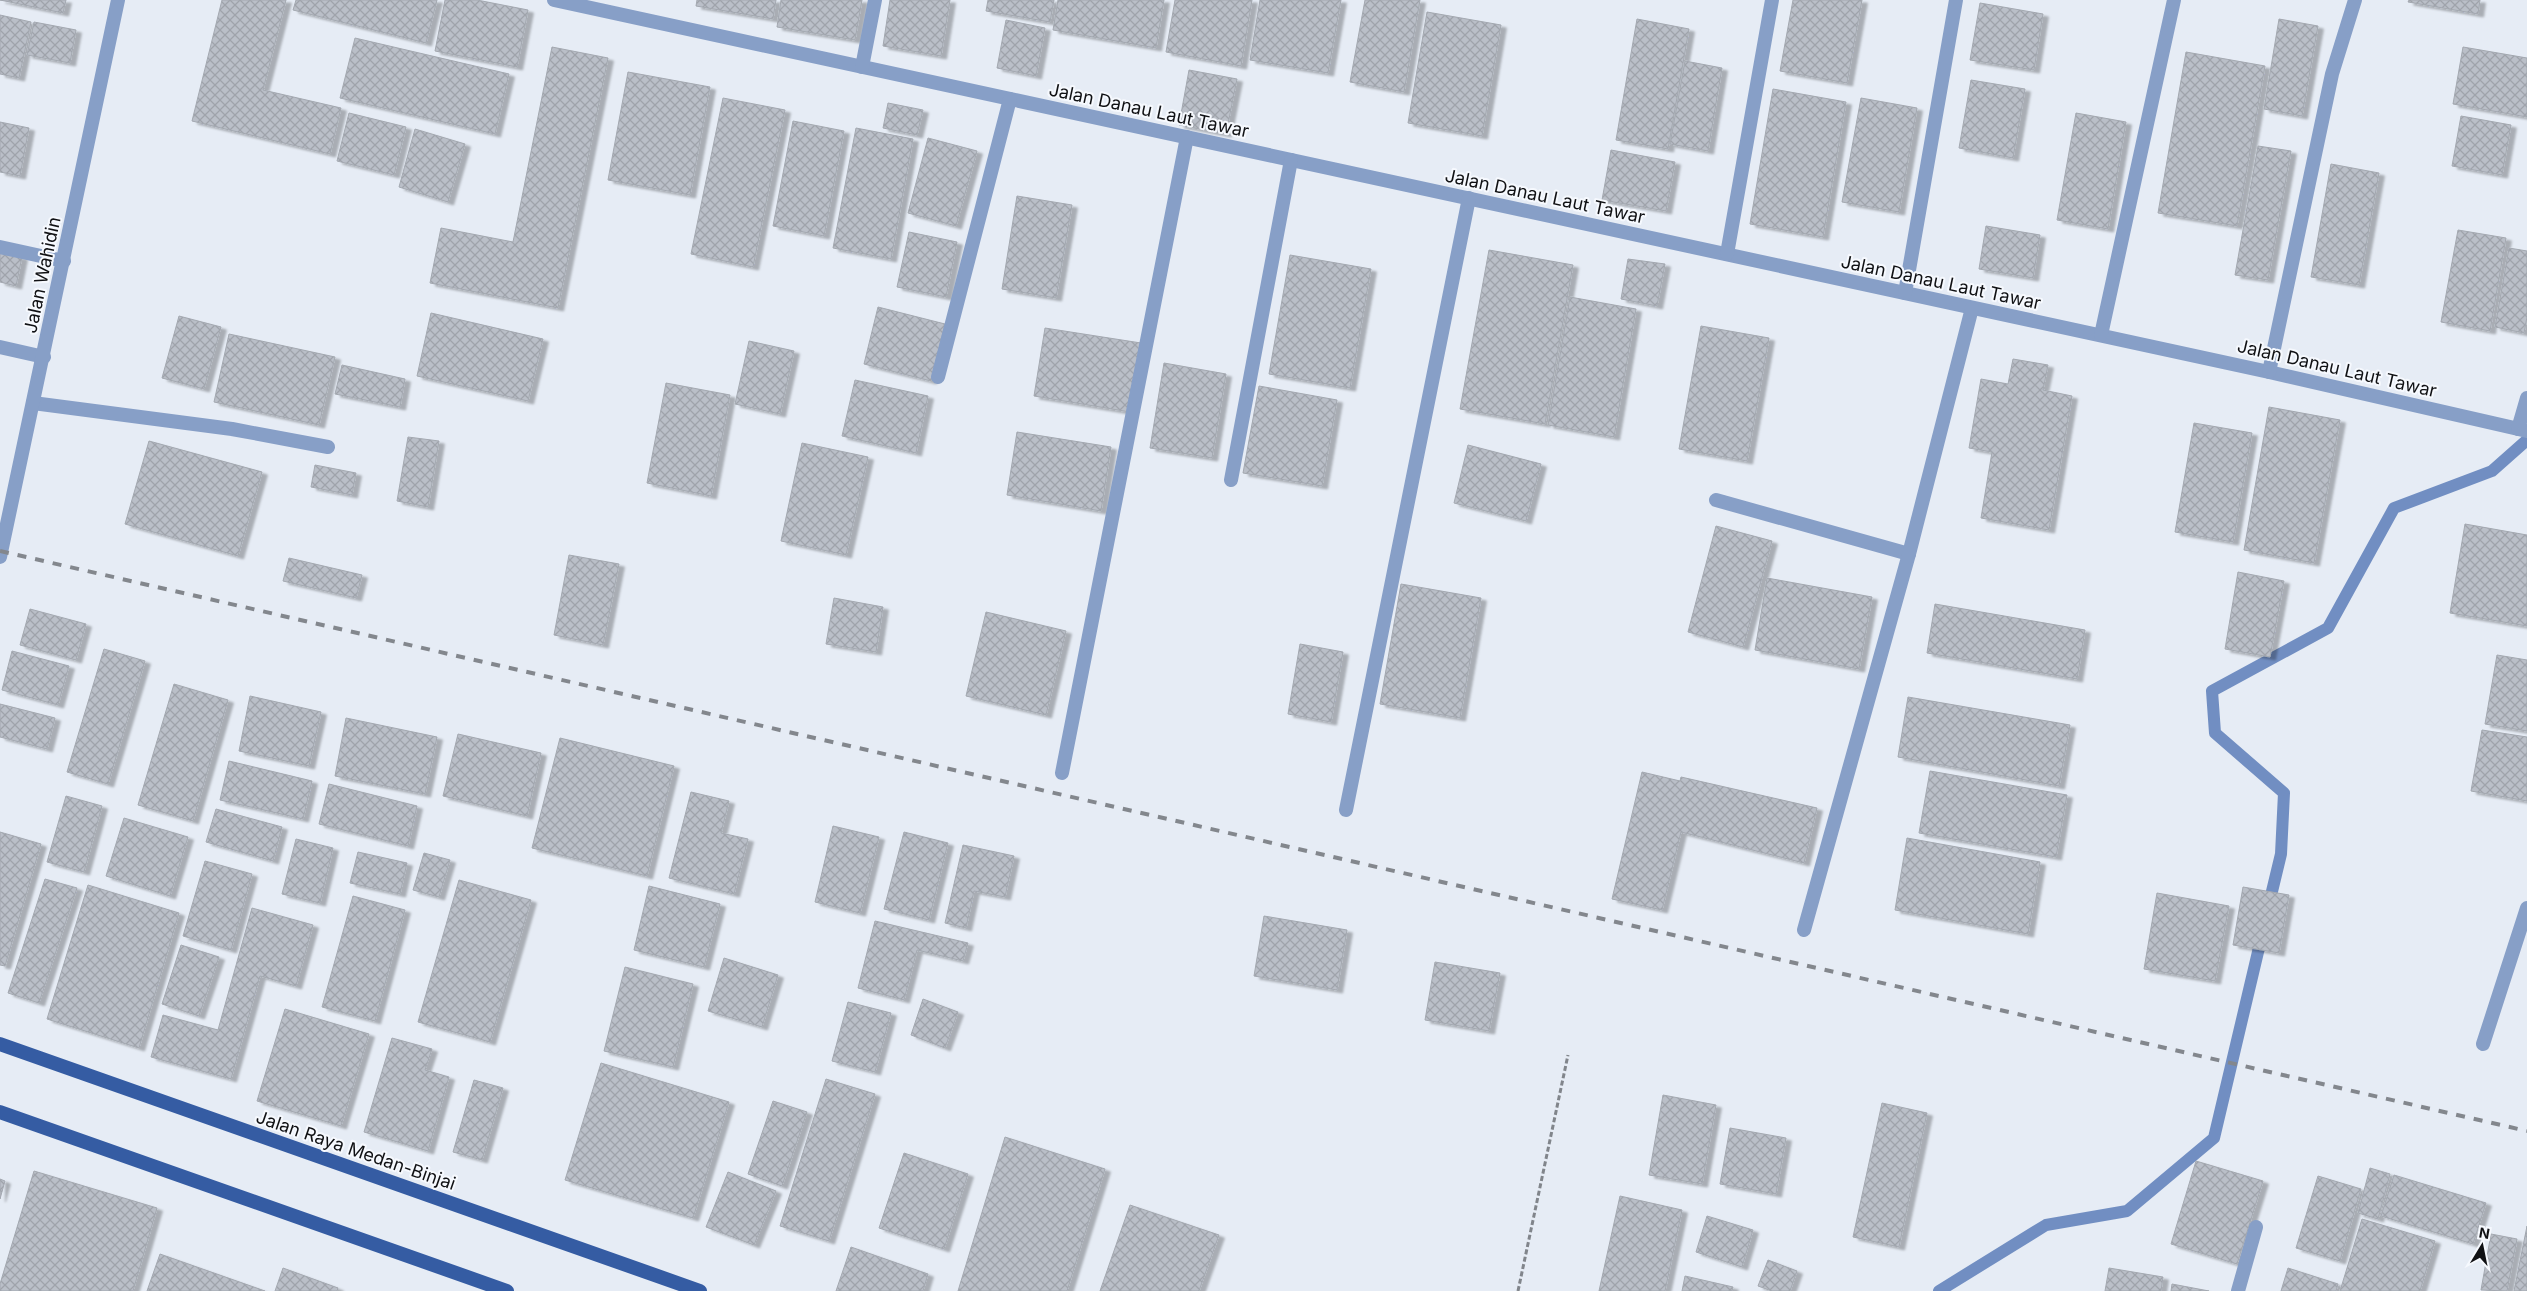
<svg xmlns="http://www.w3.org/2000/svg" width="2527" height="1291" font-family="Inter,sans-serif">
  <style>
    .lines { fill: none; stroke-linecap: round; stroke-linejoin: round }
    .stream { stroke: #718ec2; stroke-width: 12 }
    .building { fill: url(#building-cross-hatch); stroke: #a3a8b0; filter: url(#shadow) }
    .path { stroke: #81858b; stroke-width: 3; stroke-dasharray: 5 2.5; stroke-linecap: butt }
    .minor { stroke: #879fc7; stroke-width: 14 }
    .tertiary { stroke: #879fc7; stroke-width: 14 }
    .primary { stroke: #355ca3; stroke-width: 14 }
    .rail { stroke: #83878d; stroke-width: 4; stroke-dasharray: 9 9; stroke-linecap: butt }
    .labels { text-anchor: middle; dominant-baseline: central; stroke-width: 4; stroke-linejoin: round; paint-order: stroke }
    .street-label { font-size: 18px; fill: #101114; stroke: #f6f9fe }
  </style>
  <defs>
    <pattern id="building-cross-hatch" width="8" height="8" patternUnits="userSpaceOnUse" patternTransform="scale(1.25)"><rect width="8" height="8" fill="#babfc8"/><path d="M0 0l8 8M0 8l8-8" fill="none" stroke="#9fa3ab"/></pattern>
    <filter id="shadow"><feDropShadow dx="5.5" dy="3" stdDeviation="1" flood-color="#0004"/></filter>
  </defs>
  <rect width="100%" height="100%" fill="#e6ecf5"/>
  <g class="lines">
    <!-- stream -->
    <g class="stream">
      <polyline points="2268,908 2281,854 2284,793 2215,733 2212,691 2328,628 2394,508 2492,471 2527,440"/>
      <polyline points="1939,1291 2046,1225 2127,1211 2214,1138 2262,935"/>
    </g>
  </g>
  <!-- building -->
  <g class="building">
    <polygon points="0,0 66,0 63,13"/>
    <polygon points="222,0 286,0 263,90 341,108 330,154 192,121"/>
    <polygon points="296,0 437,0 426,43 293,10"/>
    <polygon points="445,0 477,0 528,10 517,67 435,51"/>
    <polygon points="697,0 776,0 773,19 696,6"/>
    <polygon points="781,0 862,0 855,40 777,27"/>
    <polygon points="890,0 950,0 941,56 883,46"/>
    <polygon points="988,0 1054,0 1050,22 986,11"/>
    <polygon points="1058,0 1164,0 1156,48 1053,30"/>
    <polygon points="1175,0 1252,0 1241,66 1166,52"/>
    <polygon points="1260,0 1341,0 1328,73 1250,60"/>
    <polygon points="1365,0 1420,0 1404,92 1350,82"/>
    <polygon points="1793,0 1862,0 1847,83 1780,71"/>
    <polygon points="2409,0 2480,0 2478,14 2408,2"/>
    <polygon points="1980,3 2043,14 2034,70 1970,60"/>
    <polygon points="1427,12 1501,25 1482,136 1408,123"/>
    <polygon points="0,15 31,22 19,78 0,74"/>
    <polygon points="1637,19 1689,29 1668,149 1616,140"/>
    <polygon points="2279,19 2318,26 2302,116 2264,109"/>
    <polygon points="1006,20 1045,28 1036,76 997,68"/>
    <polygon points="34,22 76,30 70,63 27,55"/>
    <polygon points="355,38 509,74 495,134 340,98"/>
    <polygon points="552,47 608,58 558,308 430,283 441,228 513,242"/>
    <polygon points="2463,47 2527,58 2527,117 2453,104"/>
    <polygon points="2186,52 2265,66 2237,226 2158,213"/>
    <polygon points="1685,61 1722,68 1708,151 1670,144"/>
    <polygon points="1189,70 1237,79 1226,134 1179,125"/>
    <polygon points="628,72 710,87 690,195 608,180"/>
    <polygon points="1971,80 2025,89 2013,158 1959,148"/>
    <polygon points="1773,89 1846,102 1823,237 1750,224"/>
    <polygon points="723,98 785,110 753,267 691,254"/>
    <polygon points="1861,98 1917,108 1899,212 1842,202"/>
    <polygon points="888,103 923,110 917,135 883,128"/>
    <polygon points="349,113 406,127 394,175 337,161"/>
    <polygon points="2076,113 2126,122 2108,229 2057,220"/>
    <polygon points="2461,116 2511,125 2502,175 2452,166"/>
    <polygon points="793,121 844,131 824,236 773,226"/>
    <polygon points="0,122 29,128 20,176 0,172"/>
    <polygon points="856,128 913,139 891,259 833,248"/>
    <polygon points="415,129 465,144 448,202 399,187"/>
    <polygon points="928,138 977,151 956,226 908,213"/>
    <polygon points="2258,146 2291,151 2268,280 2235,275"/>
    <polygon points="1611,150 1675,162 1666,211 1602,200"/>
    <polygon points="2331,164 2379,173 2359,285 2311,277"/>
    <polygon points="1017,196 1072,205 1056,298 1002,289"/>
    <polygon points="1986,226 2040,235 2033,278 1979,269"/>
    <polygon points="2458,230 2506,238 2490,331 2441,322"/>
    <polygon points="909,232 957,242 946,297 897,287"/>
    <polygon points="2509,248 2527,251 2527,317 2524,333 2495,327"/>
    <polygon points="1489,250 1573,265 1545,424 1460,409"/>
    <polygon points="0,253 22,257 16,286 0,282"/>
    <polygon points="1290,255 1371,269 1350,388 1269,374"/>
    <polygon points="1628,259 1665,264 1657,306 1621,299"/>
    <polygon points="1570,297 1636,309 1614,437 1548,425"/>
    <polygon points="878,307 945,324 931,381 864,364"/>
    <polygon points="431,313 543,339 528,401 417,376"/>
    <polygon points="179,316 221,327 204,389 162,378"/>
    <polygon points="1701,326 1769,338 1747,461 1679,449"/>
    <polygon points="1045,328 1141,343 1130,412 1034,396"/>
    <polygon points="229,334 335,357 319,425 214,402"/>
    <polygon points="749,341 794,351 780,414 735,404"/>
    <polygon points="2013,359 2048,365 2043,390 2072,396 2049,530 1981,518 1992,452 1969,448 1981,379 2008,384"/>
    <polygon points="1164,363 1226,374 1212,458 1150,448"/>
    <polygon points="342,365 405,379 400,407 335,394"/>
    <polygon points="855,380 928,396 916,453 842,436"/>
    <polygon points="666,383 730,395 711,496 647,483"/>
    <polygon points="1259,386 1337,400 1322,486 1243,473"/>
    <polygon points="2269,407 2340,420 2314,563 2244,550"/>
    <polygon points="2194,423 2252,433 2233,542 2175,532"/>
    <polygon points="1017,432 1111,447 1101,511 1007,495"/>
    <polygon points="408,437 439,441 428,507 397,501"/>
    <polygon points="149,441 262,472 238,556 125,524"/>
    <polygon points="802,443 868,457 846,555 781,541"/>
    <polygon points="1468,445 1541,464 1526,521 1454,503"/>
    <polygon points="315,465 356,473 352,495 311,487"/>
    <polygon points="2465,524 2527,535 2527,626 2450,613"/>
    <polygon points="1716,526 1772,541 1743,647 1688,632"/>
    <polygon points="569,555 619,564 603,645 554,635"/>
    <polygon points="289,558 362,575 356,598 283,581"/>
    <polygon points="2238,572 2284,581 2270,657 2225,649"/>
    <polygon points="1767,578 1872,597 1859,669 1755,650"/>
    <polygon points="1401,584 1481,598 1460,718 1380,704"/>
    <polygon points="834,598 883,607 876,652 826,644"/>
    <polygon points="1935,604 2085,630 2077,679 1927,653"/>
    <polygon points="30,609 86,624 76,660 20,645"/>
    <polygon points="986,612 1066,631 1046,715 966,696"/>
    <polygon points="1300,644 1343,652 1331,722 1288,714"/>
    <polygon points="104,649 145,661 108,784 67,772"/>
    <polygon points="12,651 69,666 58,705 2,690"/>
    <polygon points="2497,655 2527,660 2527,731 2485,724"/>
    <polygon points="174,684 228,700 193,821 138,805"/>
    <polygon points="250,696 321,712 309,766 239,751"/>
    <polygon points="1908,697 2070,725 2059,786 1898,757"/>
    <polygon points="0,704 55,718 47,749 0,737"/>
    <polygon points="346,718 437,737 425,794 335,776"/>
    <polygon points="2482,730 2527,737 2527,801 2471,791"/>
    <polygon points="458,734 541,753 527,816 443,796"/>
    <polygon points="560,738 674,766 647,876 532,848"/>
    <polygon points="229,761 312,781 303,819 220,800"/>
    <polygon points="1930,771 2067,795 2056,857 1919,833"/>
    <polygon points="1642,772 1680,781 1681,777 1817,808 1804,863 1681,832 1662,910 1612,899"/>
    <polygon points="329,784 417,806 408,846 319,824"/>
    <polygon points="691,792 729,801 721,833 748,839 734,894 669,878"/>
    <polygon points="66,796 102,806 84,872 47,862"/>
    <polygon points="216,809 282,827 273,861 206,842"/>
    <polygon points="124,818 188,837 170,896 106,876"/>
    <polygon points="833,826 879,837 860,913 815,902"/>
    <polygon points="0,832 41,844 5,966 0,965"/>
    <polygon points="904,832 948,843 929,920 884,909"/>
    <polygon points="1907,838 2040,862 2028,934 1895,910"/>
    <polygon points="296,839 333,848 320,903 282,894"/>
    <polygon points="963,845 1014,856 1005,897 974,891 966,928 945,923"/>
    <polygon points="358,852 407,863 400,894 350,883"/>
    <polygon points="424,853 450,860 439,897 413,890"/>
    <polygon points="205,861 252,874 231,950 183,936"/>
    <polygon points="45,879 77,888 39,1003 8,993"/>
    <polygon points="459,880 531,900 490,1042 418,1022"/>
    <polygon points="88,885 179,913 139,1048 47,1019"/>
    <polygon points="649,886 720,904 704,967 634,950"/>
    <polygon points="2243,887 2289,895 2279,953 2233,945"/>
    <polygon points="2157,893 2229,906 2215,981 2144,969"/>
    <polygon points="353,896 405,910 375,1021 322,1007"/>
    <polygon points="252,908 313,925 296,986 260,976 231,1079 151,1057 163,1015 218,1030"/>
    <polygon points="1264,916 1347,930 1337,990 1254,976"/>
    <polygon points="875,921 968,943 963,961 917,950 904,1000 858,988"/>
    <polygon points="181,945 219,957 199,1016 162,1004"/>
    <polygon points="724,958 778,975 762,1027 708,1011"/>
    <polygon points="1435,962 1500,973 1489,1031 1425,1020"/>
    <polygon points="625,967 693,984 673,1067 604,1051"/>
    <polygon points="923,999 958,1012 945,1048 911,1035"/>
    <polygon points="848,1002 891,1013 875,1072 832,1061"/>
    <polygon points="285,1009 369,1034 341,1126 257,1101"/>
    <polygon points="392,1038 432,1049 425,1070 449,1077 428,1151 364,1132"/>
    <polygon points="601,1063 729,1102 693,1218 565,1180"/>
    <polygon points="826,1079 875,1094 829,1241 780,1226"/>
    <polygon points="474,1080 503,1088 482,1160 453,1152"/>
    <polygon points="1663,1095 1716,1105 1702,1184 1649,1175"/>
    <polygon points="773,1101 807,1112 782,1186 748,1174"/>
    <polygon points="1882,1103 1927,1113 1899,1247 1853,1237"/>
    <polygon points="1730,1128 1786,1138 1776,1194 1720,1184"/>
    <polygon points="1005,1137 1105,1169 1067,1291 958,1291"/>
    <polygon points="904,1153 968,1174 944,1249 879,1228"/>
    <polygon points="2196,1161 2263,1181 2237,1264 2171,1244"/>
    <polygon points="2370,1168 2390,1174 2378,1219 2358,1213"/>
    <polygon points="34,1171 157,1208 133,1291 0,1291 0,1284"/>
    <polygon points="728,1172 776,1191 754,1245 706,1227"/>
    <polygon points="2394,1175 2486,1203 2473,1244 2381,1216"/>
    <polygon points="2318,1176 2361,1189 2340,1261 2296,1248"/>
    <polygon points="0,1179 5,1181 0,1199"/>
    <polygon points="1620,1196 1682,1210 1665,1291 1599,1291"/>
    <polygon points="1130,1205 1219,1235 1199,1291 1100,1291"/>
    <polygon points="1707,1216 1753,1230 1742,1267 1696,1252"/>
    <polygon points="2362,1219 2435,1241 2420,1291 2340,1291"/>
    <polygon points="2527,1226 2527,1291 2514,1291"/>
    <polygon points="2491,1234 2517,1239 2507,1291 2481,1290"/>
    <polygon points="851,1247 928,1274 923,1291 836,1291"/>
    <polygon points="160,1254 265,1291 147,1291"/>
    <polygon points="1768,1260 1797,1271 1790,1291 1772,1291 1758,1286"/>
    <polygon points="283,1268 338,1288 337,1291 275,1291"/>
    <polygon points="2109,1268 2163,1277 2161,1291 2105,1291"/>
    <polygon points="2288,1268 2338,1284 2336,1291 2281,1291"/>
    <polygon points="1685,1276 1733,1287 1732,1291 1682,1291"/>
    <polygon points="2172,1284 2209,1291 2171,1291"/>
  </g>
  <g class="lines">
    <!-- path -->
    <polyline class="path" points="1518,1291 1568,1055"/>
    <!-- minor -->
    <g class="minor">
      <polyline points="554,0 2269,372 2527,431"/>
      <polyline points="862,67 875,0"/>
      <polyline points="0,247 64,261"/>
      <polyline points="1727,254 1772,0"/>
      <polyline points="1905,293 1956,0"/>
      <polyline points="2101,335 2174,0"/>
      <polyline points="0,347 44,357"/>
      <polyline points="2269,372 2332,74 2355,0"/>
      <polyline points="938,377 1010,99"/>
      <polyline points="33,403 232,429 328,447"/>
      <polyline points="2518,429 2527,398"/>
      <polyline points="1231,480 1291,160"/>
      <polyline points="1716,500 1909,554"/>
      <polyline points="1062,773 1187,137"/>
      <polyline points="1346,810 1469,198"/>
      <polyline points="1804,930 1909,554 1972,308"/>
      <polyline points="2483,1044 2527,908"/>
      <polyline points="2238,1291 2256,1227"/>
    </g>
    <!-- tertiary -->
    <polyline class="tertiary" points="0,557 118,0"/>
    <!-- primary -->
    <g class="primary">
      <polyline points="0,1044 700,1291"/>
      <polyline points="0,1112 507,1291"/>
    </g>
    <!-- rail -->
    <polyline class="rail" points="0,551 2527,1131"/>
  </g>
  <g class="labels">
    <!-- street labels -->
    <g class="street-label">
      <text transform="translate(1149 110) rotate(12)">Jalan Danau Laut Tawar</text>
      <text transform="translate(1545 196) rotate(12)">Jalan Danau Laut Tawar</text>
      <text transform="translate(42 275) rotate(-78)">Jalan Wahidin</text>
      <text transform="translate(1941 282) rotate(12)">Jalan Danau Laut Tawar</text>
      <text transform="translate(2337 368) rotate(13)">Jalan Danau Laut Tawar</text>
      <text transform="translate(356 1150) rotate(19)">Jalan Raya Medan-Binjai</text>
    </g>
  </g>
  <!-- north arrow -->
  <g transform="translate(2482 1246) rotate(10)" stroke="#f6f9fe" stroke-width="4" paint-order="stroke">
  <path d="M0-4L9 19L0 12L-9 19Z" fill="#101114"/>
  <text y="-8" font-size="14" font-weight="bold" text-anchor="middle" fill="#101114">N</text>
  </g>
</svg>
